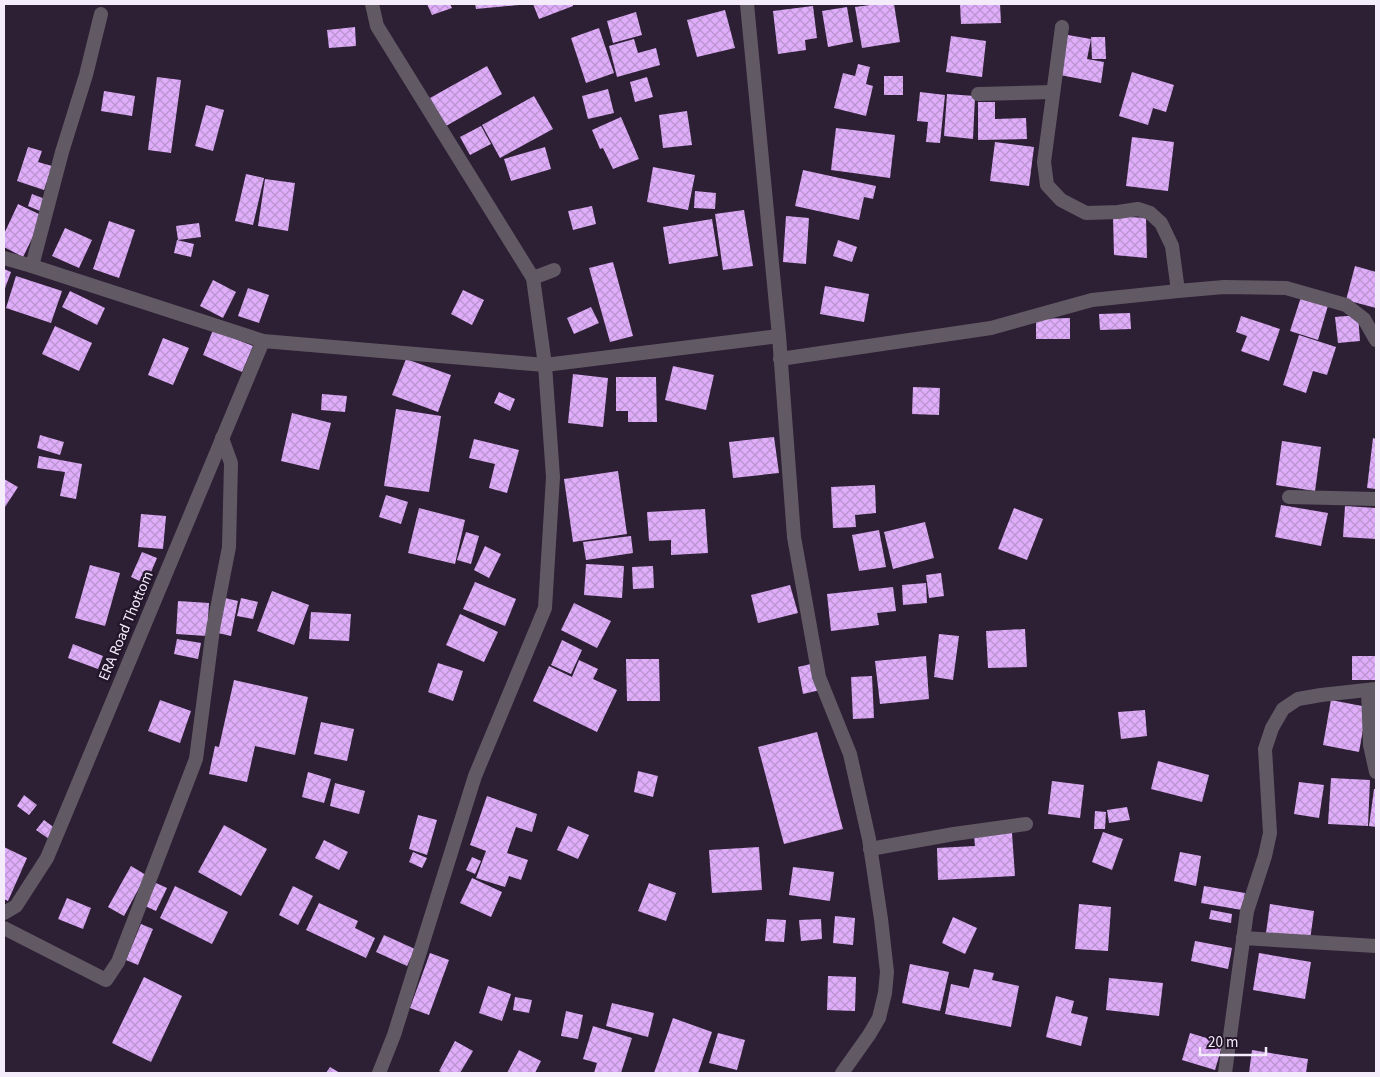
<svg xmlns="http://www.w3.org/2000/svg" width="1380" height="1077" font-family="'Source Sans 3',sans-serif">
  <style>
    .building { fill: url(#building-cross-hatch) }
    .lines { fill: none; stroke-linecap: round; stroke-linejoin: round }
    .minor { stroke: #615a65; stroke-width: 14 }
    .labels { text-anchor: middle; dominant-baseline: central; stroke-width: 5; stroke-linejoin: round; paint-order: stroke }
    .street-label { font-size: 15px; fill: #f5ecfb; stroke: #23152a }
  </style>
  <defs>
    <pattern id="building-cross-hatch" width="8" height="8" patternUnits="userSpaceOnUse" patternTransform="scale(1.25)"><rect width="8" height="8" fill="#dfadfa"/><path d="M0 0l8 8M0 8l8-8" fill="none" stroke="#ba94ce"/></pattern>
  </defs>
  <rect width="100%" height="100%" fill="#2d1f34"/>
  <!-- building -->
  <g class="building">
    <polygon points="427,4 450,4 452,8 432,15"/>
    <polygon points="475,4 519,4 519,5 476,9"/>
    <polygon points="533,4 573,4 573,6 539,19"/>
    <polygon points="878,4 894,4 900,42 862,48 855,7"/>
    <polygon points="960,4 1000,4 1001,23 961,24"/>
    <polygon points="813,6 817,38 805,40 806,50 778,54 773,11"/>
    <polygon points="847,7 853,42 828,47 822,11"/>
    <polygon points="725,10 735,48 697,57 687,20"/>
    <polygon points="636,12 642,35 613,43 607,21"/>
    <polygon points="355,27 356,46 329,48 327,30"/>
    <polygon points="599,28 614,73 586,83 571,38"/>
    <polygon points="1062,34 1091,39 1087,59 1104,62 1101,83 1055,74"/>
    <polygon points="951,36 986,41 982,77 946,72"/>
    <polygon points="1091,37 1105,37 1106,59 1092,59"/>
    <polygon points="634,39 638,53 656,48 660,65 617,77 609,46"/>
    <polygon points="858,64 870,67 866,84 873,86 866,116 834,108 843,73 855,76"/>
    <polygon points="487,66 502,94 446,126 430,98"/>
    <polygon points="1132,72 1174,85 1166,112 1153,108 1148,125 1119,116"/>
    <rect x="884" y="76" width="19" height="19"/>
    <polygon points="157,77 181,80 171,153 148,150"/>
    <polygon points="647,77 653,97 635,102 630,82"/>
    <polygon points="608,89 614,113 588,119 582,96"/>
    <polygon points="104,91 135,96 132,116 101,111"/>
    <polygon points="920,92 945,95 940,143 926,142 928,122 917,121"/>
    <polygon points="947,94 975,96 973,139 944,136"/>
    <polygon points="534,96 553,129 500,158 482,125"/>
    <polygon points="978,102 995,102 995,119 1026,118 1027,139 978,140"/>
    <polygon points="206,105 224,110 213,151 195,146"/>
    <polygon points="687,111 692,145 663,148 659,115"/>
    <polygon points="621,117 639,159 613,169 603,148 600,149 592,130"/>
    <polygon points="481,126 491,144 470,155 460,137"/>
    <polygon points="836,128 895,135 890,178 831,170"/>
    <polygon points="1132,137 1174,142 1168,191 1126,186"/>
    <polygon points="995,142 1034,147 1029,186 990,181"/>
    <polygon points="28,147 42,151 38,162 52,166 44,190 17,181"/>
    <polygon points="545,147 551,169 511,181 504,159"/>
    <polygon points="653,167 695,175 688,210 647,202"/>
    <polygon points="803,170 876,186 873,199 864,197 859,220 795,206"/>
    <polygon points="246,174 264,178 253,225 235,221"/>
    <polygon points="265,179 295,183 288,231 258,226"/>
    <polygon points="695,191 716,193 715,209 694,208"/>
    <polygon points="32,194 45,199 40,211 28,206"/>
    <polygon points="18,204 43,216 23,257 4,247 4,234"/>
    <polygon points="592,206 596,224 573,230 568,211"/>
    <polygon points="744,210 753,266 723,270 715,214"/>
    <polygon points="786,216 809,218 806,264 783,262"/>
    <polygon points="1113,216 1146,218 1147,258 1114,255"/>
    <polygon points="712,219 718,256 669,264 663,227"/>
    <polygon points="109,221 135,230 119,278 93,269"/>
    <polygon points="199,223 201,237 178,240 176,226"/>
    <polygon points="65,228 92,240 79,268 52,256"/>
    <polygon points="177,240 194,244 191,257 174,253"/>
    <polygon points="838,240 857,247 852,262 833,256"/>
    <polygon points="613,262 633,336 610,342 589,268"/>
    <polygon points="1355,266 1376,272 1376,308 1346,300"/>
    <polygon points="4,269 11,272 4,291"/>
    <polygon points="16,276 62,291 51,323 6,308"/>
    <polygon points="213,280 236,292 223,318 200,306"/>
    <polygon points="825,286 869,294 864,322 820,314"/>
    <polygon points="248,288 269,295 259,323 238,316"/>
    <polygon points="463,290 484,300 472,325 451,314"/>
    <polygon points="70,291 105,308 97,325 62,307"/>
    <polygon points="1302,294 1329,302 1318,340 1290,331"/>
    <polygon points="591,307 599,323 574,334 567,318"/>
    <polygon points="1130,313 1131,329 1100,330 1099,314"/>
    <polygon points="1358,315 1360,341 1338,343 1335,317"/>
    <polygon points="1241,316 1280,329 1269,361 1241,351 1247,336 1236,332"/>
    <polygon points="1070,318 1070,339 1036,339 1036,319"/>
    <polygon points="55,326 92,343 79,371 42,354"/>
    <polygon points="213,330 253,346 242,372 203,355"/>
    <polygon points="1299,335 1336,347 1327,375 1313,371 1306,393 1283,385"/>
    <polygon points="163,338 189,348 173,385 148,375"/>
    <polygon points="406,359 451,375 438,412 392,395"/>
    <polygon points="673,366 714,375 706,410 665,400"/>
    <polygon points="573,374 608,378 603,427 568,423"/>
    <polygon points="616,377 656,377 657,422 628,422 628,411 616,411"/>
    <polygon points="913,387 940,388 939,415 912,414"/>
    <polygon points="499,392 515,399 510,411 494,403"/>
    <polygon points="322,394 347,396 345,412 321,410"/>
    <polygon points="396,409 441,416 429,492 384,486"/>
    <polygon points="292,413 331,423 319,470 281,461"/>
    <polygon points="40,435 64,442 60,455 37,448"/>
    <polygon points="774,437 779,473 733,478 729,442"/>
    <polygon points="1373,438 1376,439 1376,489 1367,488"/>
    <polygon points="474,439 519,450 507,493 489,488 495,464 469,458"/>
    <polygon points="1282,441 1321,447 1315,491 1276,485"/>
    <polygon points="39,456 82,464 76,499 60,496 65,472 37,468"/>
    <polygon points="618,471 627,534 573,542 564,479"/>
    <polygon points="4,479 18,487 5,507 4,506"/>
    <polygon points="875,485 876,513 855,515 856,527 833,528 831,487"/>
    <polygon points="386,495 408,502 401,524 379,517"/>
    <polygon points="1281,505 1328,513 1321,546 1275,537"/>
    <polygon points="1345,506 1376,508 1376,539 1343,537"/>
    <polygon points="419,508 465,520 455,564 408,553"/>
    <polygon points="1014,508 1043,519 1027,560 998,549"/>
    <polygon points="705,509 708,553 671,555 671,540 649,541 647,512"/>
    <polygon points="141,514 166,516 163,549 138,547"/>
    <polygon points="925,522 934,558 893,569 884,532"/>
    <polygon points="879,530 886,567 859,571 852,535"/>
    <polygon points="466,532 479,536 471,564 457,560"/>
    <polygon points="631,536 633,553 586,560 583,542"/>
    <polygon points="485,546 501,554 489,578 474,570"/>
    <polygon points="142,552 157,558 146,584 131,577"/>
    <polygon points="586,564 624,566 622,598 584,595"/>
    <polygon points="90,565 120,573 105,626 75,618"/>
    <polygon points="653,566 654,588 633,589 632,567"/>
    <polygon points="941,573 944,596 929,598 926,575"/>
    <polygon points="475,582 516,599 505,626 463,609"/>
    <polygon points="926,583 927,603 903,605 902,585"/>
    <polygon points="790,585 798,613 758,623 751,595"/>
    <polygon points="893,587 896,611 877,613 879,625 831,631 827,594"/>
    <polygon points="272,591 309,605 294,645 257,631"/>
    <polygon points="225,598 238,601 231,636 218,633"/>
    <polygon points="241,598 258,602 253,619 237,616"/>
    <polygon points="178,601 209,603 207,636 176,634"/>
    <polygon points="574,603 611,621 597,648 561,630"/>
    <polygon points="311,612 351,614 349,641 309,639"/>
    <polygon points="460,614 498,632 484,662 446,645"/>
    <polygon points="1025,629 1027,667 988,668 986,631"/>
    <polygon points="939,634 959,636 953,680 934,677"/>
    <polygon points="177,639 201,643 198,659 174,654"/>
    <polygon points="562,640 582,650 571,674 551,665"/>
    <polygon points="73,644 103,656 98,669 68,658"/>
    <polygon points="926,656 929,699 880,704 875,661"/>
    <rect x="1352" y="656" width="24" height="24"/>
    <polygon points="626,659 659,659 660,701 627,701"/>
    <polygon points="579,660 598,669 593,679 617,690 597,732 533,701 549,666 572,677"/>
    <polygon points="438,663 463,671 453,701 428,692"/>
    <polygon points="815,663 820,690 803,694 798,667"/>
    <polygon points="872,676 874,718 853,719 851,677"/>
    <polygon points="234,680 308,697 295,755 255,746 247,782 209,774 215,746 219,747"/>
    <polygon points="160,700 191,711 180,743 148,731"/>
    <polygon points="1331,700 1367,707 1359,752 1323,745"/>
    <polygon points="1145,710 1147,736 1121,739 1118,712"/>
    <polygon points="321,722 354,729 347,761 314,754"/>
    <polygon points="817,732 843,829 784,844 758,747"/>
    <polygon points="1158,761 1209,775 1202,802 1151,789"/>
    <polygon points="638,771 658,776 653,797 634,792"/>
    <polygon points="308,772 331,779 324,803 302,797"/>
    <polygon points="1331,778 1370,780 1368,826 1328,824"/>
    <polygon points="1052,781 1084,785 1080,818 1048,814"/>
    <polygon points="1299,782 1324,785 1319,818 1294,814"/>
    <polygon points="335,783 365,791 359,814 330,806"/>
    <polygon points="1374,789 1376,789 1376,827 1369,826"/>
    <polygon points="24,795 37,805 29,815 17,806"/>
    <polygon points="487,796 537,814 532,832 516,827 507,853 528,860 521,880 509,876 505,887 476,878 486,851 470,845"/>
    <polygon points="1127,807 1130,820 1109,823 1107,810"/>
    <polygon points="1095,811 1106,812 1105,829 1094,829"/>
    <polygon points="418,815 437,820 427,855 409,849"/>
    <polygon points="44,820 56,829 49,839 36,830"/>
    <polygon points="224,825 267,849 241,896 198,872"/>
    <polygon points="568,826 589,835 578,859 557,850"/>
    <polygon points="1103,832 1123,839 1112,870 1092,862"/>
    <polygon points="1012,833 1015,876 938,880 937,848 975,846 974,835"/>
    <polygon points="324,840 348,852 339,870 315,858"/>
    <polygon points="4,847 27,858 8,901 4,899"/>
    <polygon points="759,847 762,890 712,893 709,850"/>
    <polygon points="413,852 427,858 422,868 409,862"/>
    <polygon points="1180,852 1201,856 1196,886 1174,881"/>
    <polygon points="472,857 481,861 475,874 466,870"/>
    <polygon points="131,866 146,875 124,916 108,907"/>
    <polygon points="793,867 834,872 830,901 789,895"/>
    <polygon points="472,878 502,892 491,917 460,903"/>
    <polygon points="156,883 167,888 156,911 145,906"/>
    <polygon points="649,883 676,893 666,921 638,911"/>
    <polygon points="175,886 228,912 212,944 160,918"/>
    <polygon points="293,886 313,896 298,925 279,915"/>
    <polygon points="1204,886 1245,893 1242,910 1201,903"/>
    <polygon points="67,898 91,908 83,929 58,919"/>
    <polygon points="319,903 358,921 355,928 375,938 366,958 306,930"/>
    <polygon points="1079,904 1111,907 1108,951 1075,949"/>
    <polygon points="1270,904 1314,911 1310,940 1266,933"/>
    <polygon points="1211,910 1232,914 1231,923 1209,919"/>
    <polygon points="835,916 855,918 853,945 833,943"/>
    <polygon points="953,917 977,928 965,954 942,943"/>
    <polygon points="767,919 786,920 784,942 765,941"/>
    <polygon points="821,919 822,939 801,941 799,920"/>
    <polygon points="141,924 153,929 138,965 126,960"/>
    <polygon points="384,935 415,949 407,966 376,952"/>
    <polygon points="1195,941 1232,948 1228,969 1191,961"/>
    <polygon points="430,953 449,960 429,1015 410,1008"/>
    <polygon points="1259,953 1311,962 1305,999 1253,990"/>
    <polygon points="910,964 949,972 940,1011 902,1003"/>
    <polygon points="974,969 994,973 992,980 1019,986 1011,1027 945,1014 951,984 969,988"/>
    <polygon points="828,976 856,977 855,1011 827,1010"/>
    <polygon points="144,977 182,996 151,1062 112,1043"/>
    <polygon points="1109,978 1163,983 1159,1016 1106,1010"/>
    <polygon points="488,986 511,994 502,1021 479,1013"/>
    <polygon points="1056,996 1074,1001 1071,1013 1088,1017 1081,1046 1046,1037"/>
    <polygon points="515,997 532,1000 529,1013 513,1010"/>
    <polygon points="612,1003 654,1013 648,1037 606,1026"/>
    <polygon points="566,1011 583,1015 578,1039 561,1036"/>
    <polygon points="673,1018 712,1032 698,1073 654,1073"/>
    <polygon points="593,1026 632,1038 621,1073 594,1073 597,1063 583,1059"/>
    <polygon points="718,1033 745,1040 737,1070 709,1063"/>
    <polygon points="1190,1033 1223,1043 1215,1070 1182,1060"/>
    <polygon points="455,1041 473,1051 460,1073 443,1073 439,1071"/>
    <polygon points="519,1050 541,1061 535,1073 507,1073"/>
    <polygon points="1252,1050 1308,1059 1306,1073 1289,1072 1289,1073 1249,1073"/>
    <polygon points="330,1067 340,1073 326,1073"/>
  </g>
  <g class="lines">
    <!-- minor -->
    <g class="minor">
      <polyline points="372,4 377,26 533,278 545,365 553,477 545,608 475,776 394,1035 379,1073"/>
      <polyline points="1062,27 1044,162 1047,185 1061,200 1086,213 1118,212 1138,209 1150,213 1161,223 1172,246 1178,291"/>
      <polyline points="978,94 1053,92"/>
      <polyline points="4,258 32,266 263,341 545,365 779,336 747,4"/>
      <polyline points="32,266 62,152 86,75 101,14"/>
      <polyline points="533,278 554,270"/>
      <polyline points="779,336 794,537 819,677 850,754 869,839 881,919 887,972 885,993 879,1018 869,1035 842,1073"/>
      <polyline points="780,359 991,328 1092,300 1178,291 1224,287 1286,288 1346,305 1364,319 1376,340"/>
      <polyline points="1289,497 1376,499"/>
      <polyline points="1368,690 1370,745 1376,772"/>
      <polyline points="870,849 954,834 1026,824"/>
      <polyline points="4,913 16,906 47,858 263,341"/>
      <polyline points="4,928 106,980 118,962 196,759 213,629 229,547 231,463 222,438"/>
      <polyline points="1243,938 1376,946"/>
      <polyline points="1225,1073 1247,911 1265,856 1270,833 1265,749 1272,728 1283,709 1298,699 1321,695 1376,689"/>
    </g>
  </g>
  <g class="labels">
    <!-- street labels -->
    <g class="street-label">
      <text transform="translate(126 626) rotate(-67)">ERA Road Thottom</text>
    </g>
  </g>
  <!-- border -->
  <rect width="1380" height="1077" fill="none" stroke="#f5ecfb" stroke-width="10"/>
  <!-- scale -->
  <path d="M1200 1047v8h66v-8" fill="none" stroke="#f5ecfb" stroke-width="2.5"/>
  <text x="1208" y="1047" font-size="15" fill="#f5ecfb" stroke="#23152a" stroke-width="4" paint-order="stroke">20 m</text>
</svg>
